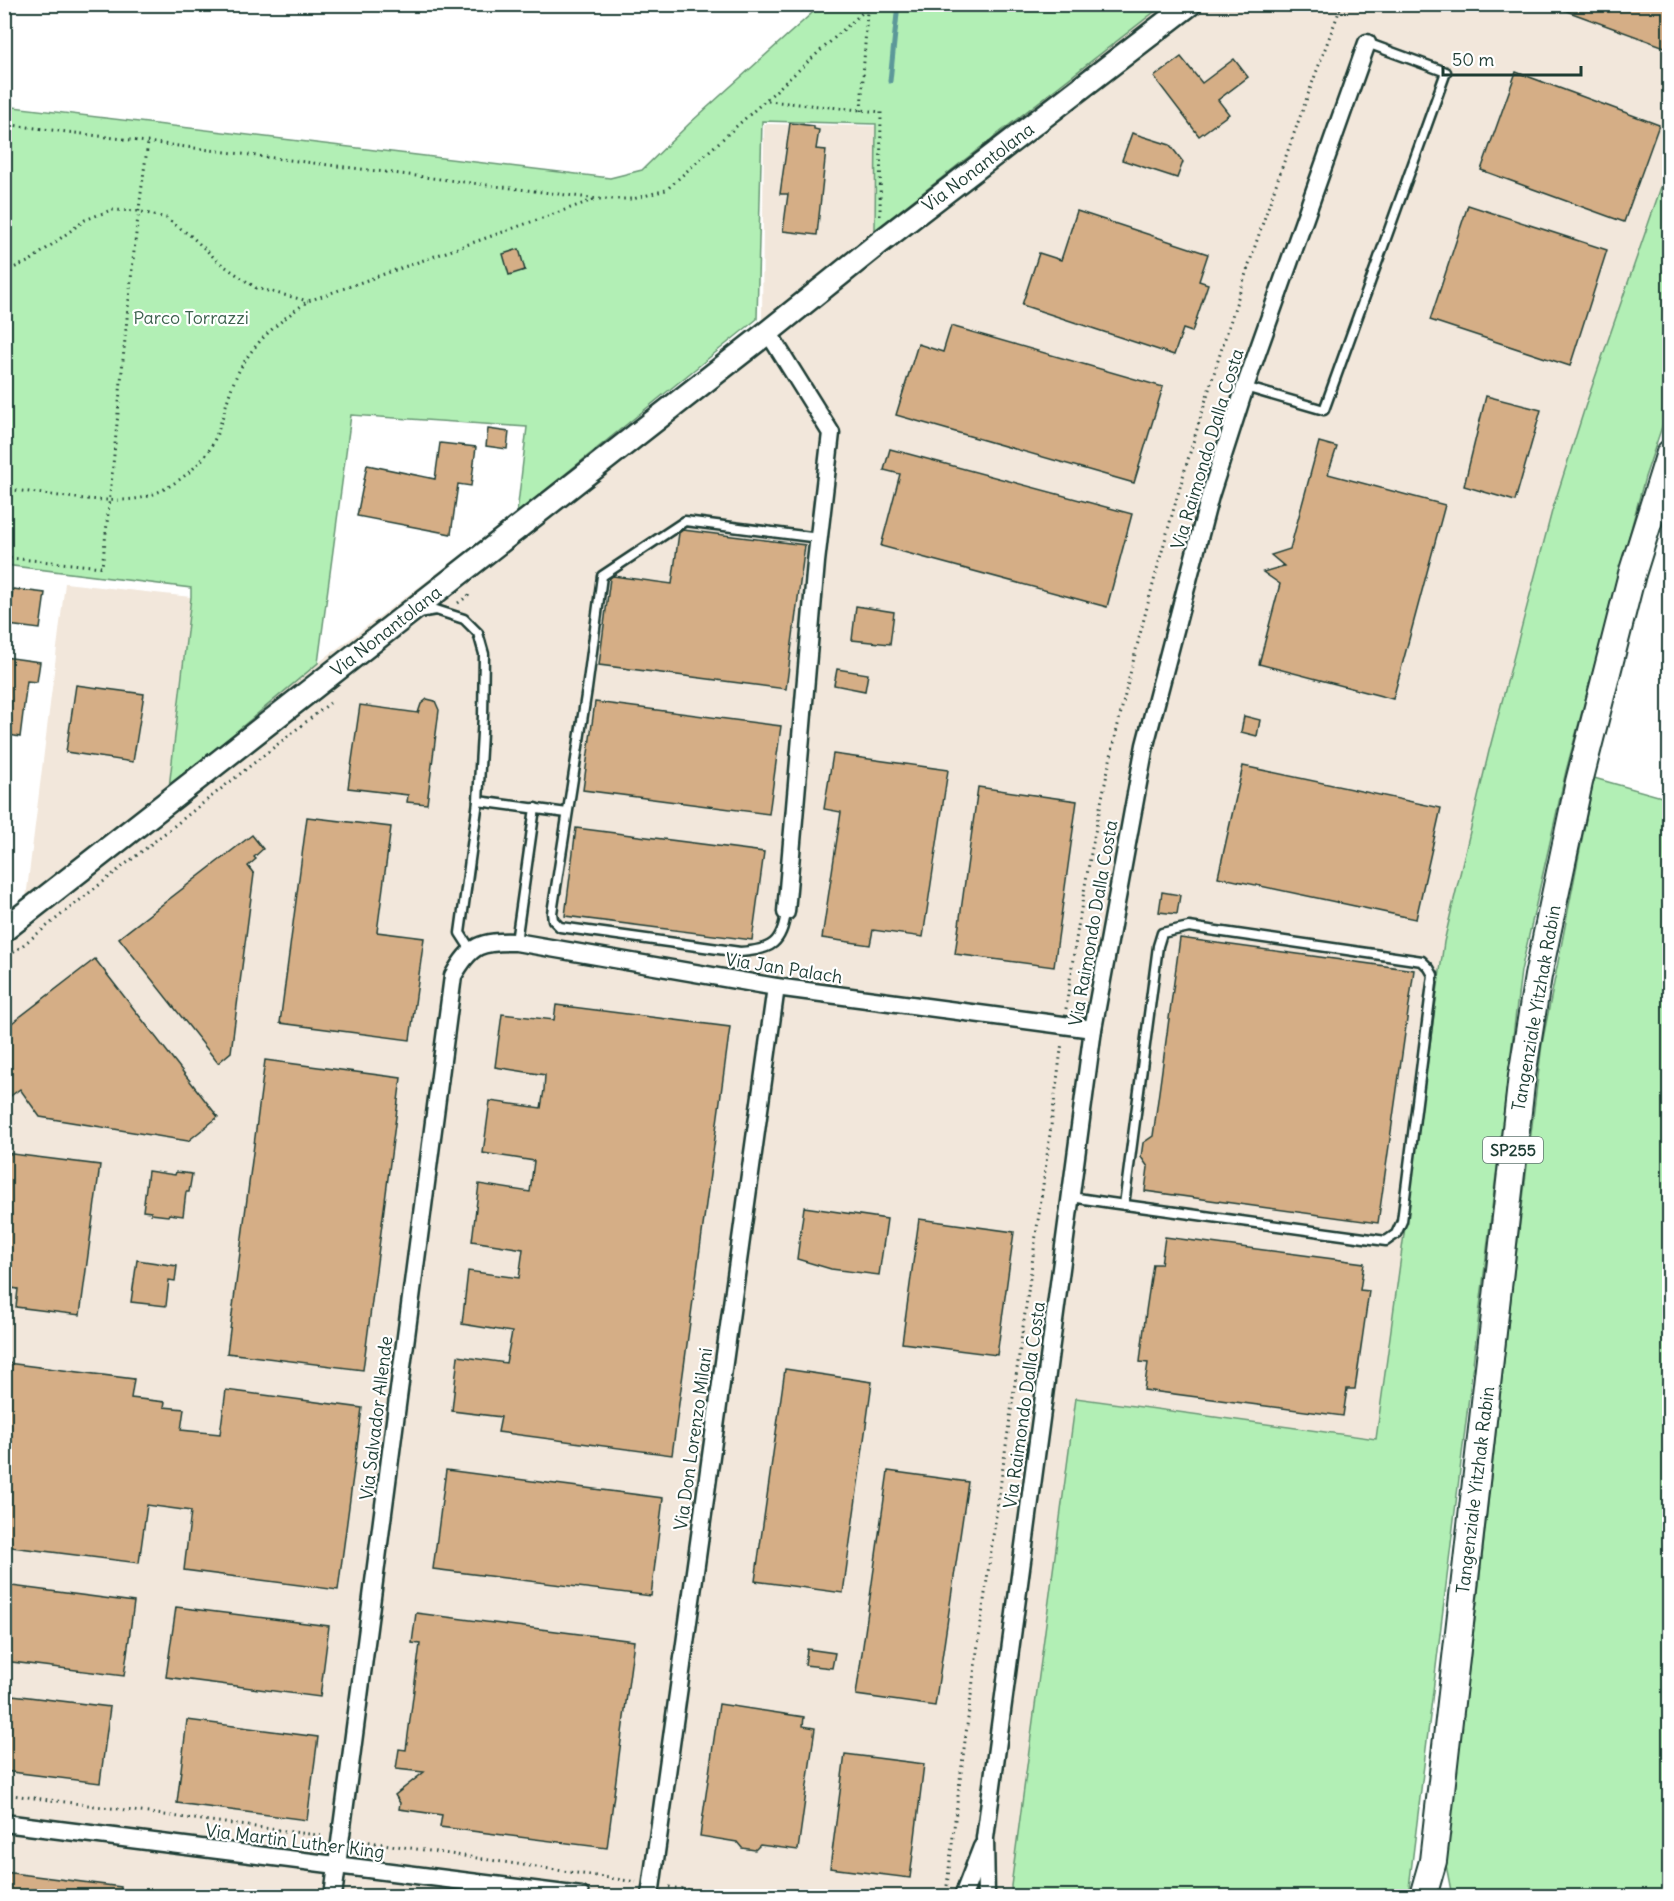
<svg xmlns="http://www.w3.org/2000/svg" width="1674" height="1901" font-family="Delius,sans-serif">
  <style>
    .built { fill: #f2e7db }
    .green { fill: #b2efb5; stroke: #689674; stroke-width: 1.5 }
    .lines { fill: none; stroke-linecap: round; stroke-linejoin: round }
    .stream { stroke: #5c9899; stroke-width: 5 }
    .building { fill: #d5ae86; stroke: #1f3d34; stroke-width: 1.5 }
    .service-casing { stroke: #1f3d34; stroke-width: 13 }
    .minor-casing { stroke: #1f3d34; stroke-width: 21 }
    .secondary-casing { stroke: #1f3d34; stroke-width: 27 }
    .primary-casing { stroke: #1f3d34; stroke-width: 30 }
    .path { stroke: #1f3d34; stroke-width: 3; stroke-dasharray: 1.5 4.5; stroke-linecap: butt }
    .service { stroke: #fff; stroke-width: 8 }
    .minor { stroke: #fff; stroke-width: 16 }
    .secondary { stroke: #fff; stroke-width: 22 }
    .primary { stroke: #fff; stroke-width: 26 }
    .labels { text-anchor: middle; dominant-baseline: central; stroke-width: 4.5; stroke-linejoin: round; paint-order: stroke }
    .shield { fill: #fff; stroke: #627771; stroke-width: 1.5 }
    .shield-label { font-size: 16px; font-weight: bold; fill: #1f3d34 }
    .street-label { font-size: 18px; fill: #1f3d34; stroke: #fff }
    .park-label { font-size: 18px; fill: #3c614e; stroke: #fff }
  </style>
  <rect width="100%" height="100%" fill="#fff"/>
  <filter id="ink" filterUnits="userSpaceOnUse"><feTurbulence type="fractalNoise" baseFrequency=".0167" numOctaves="2"/><feDisplacementMap in="SourceGraphic" scale="12" xChannelSelector="R" yChannelSelector="G"/><feConvolveMatrix kernelMatrix="1 2 1 2 8 2 1 2 1" color-interpolation-filters="sRGB"/></filter>
  <g filter="url(#ink)">
    <!-- built -->
    <polygon class="built" points="1163,5 1669,5 1669,164 1587,401 1552,511 1489,751 1444,942 1376,1439 1076,1399 1011,1886 1012,1896 5,1896 4,922 25,906 65,583 191,597 170,787 318,663 517,513 762,319 764,124 876,126 875,229"/>
    <!-- green -->
    <g class="green">
      <polygon points="821,5 1163,5 875,230 876,124 762,121 757,319 517,513 527,427 351,415 318,663 169,788 191,597 191,588 5,565 5,106 610,178 642,170 690,123"/>
      <polygon points="1669,164 1669,406 1645,477 1566,771 1521,971 1408,1896 1012,1896 1011,1886 1076,1398 1376,1439 1444,942 1489,751 1552,511 1587,401"/>
      <polygon points="1594,778 1669,799 1669,1896 1452,1896 1445,1860 1475,1620 1513,1280 1542,1044"/>
    </g>
    <g class="lines">
      <!-- stream -->
      <polyline class="stream" points="890,81 898,4"/>
    </g>
    <!-- building -->
    <g class="building">
      <polygon points="1554,4 1670,4 1670,49 1553,6"/>
      <polygon points="1181,57 1202,83 1234,59 1248,77 1218,100 1229,114 1199,136 1154,77"/>
      <polygon points="1516,72 1659,125 1624,222 1481,170"/>
      <polygon points="790,123 814,126 814,129 819,130 816,149 826,150 817,235 783,231 788,194 780,194"/>
      <polygon points="1132,133 1170,145 1183,162 1177,178 1122,160"/>
      <polygon points="1468,205 1607,250 1570,366 1430,320"/>
      <polygon points="1077,211 1208,254 1199,281 1208,284 1192,332 1183,329 1174,355 1022,305 1039,253 1061,260"/>
      <polygon points="519,249 525,270 509,275 503,254"/>
      <polygon points="951,326 1163,387 1134,483 896,415 918,344 943,352"/>
      <polygon points="1486,396 1541,410 1515,501 1464,486"/>
      <polygon points="488,429 509,432 507,449 486,446"/>
      <polygon points="1319,442 1337,447 1328,474 1445,505 1393,699 1259,664 1280,584 1263,572 1284,566 1271,555 1290,549"/>
      <polygon points="440,443 476,447 471,486 458,484 451,534 357,516 367,465 435,479"/>
      <polygon points="890,449 1132,514 1107,607 881,546 900,474 884,470"/>
      <polygon points="683,530 805,545 786,689 599,665 610,578 613,576 672,584 679,533"/>
      <polygon points="13,589 45,593 40,629 8,625"/>
      <polygon points="856,606 894,612 890,644 852,640"/>
      <polygon points="4,657 40,662 37,682 27,681 20,737 4,734"/>
      <polygon points="837,669 868,674 865,691 834,685"/>
      <polygon points="76,685 144,694 133,762 66,752"/>
      <polygon points="427,699 435,701 439,710 427,804 407,802 408,795 348,788 360,705 418,713 421,704"/>
      <polygon points="595,702 781,726 769,814 583,790"/>
      <polygon points="1244,716 1260,720 1257,736 1241,732"/>
      <polygon points="833,754 948,770 923,937 873,930 870,945 822,938 841,812 824,809"/>
      <polygon points="1243,766 1441,808 1416,919 1218,877"/>
      <polygon points="978,787 1077,801 1054,967 955,954"/>
      <polygon points="307,817 391,827 377,932 424,938 410,1040 280,1023"/>
      <polygon points="576,828 764,852 752,940 565,916"/>
      <polygon points="252,835 263,849 254,857 256,859 248,866 254,874 231,1052 218,1063 119,938"/>
      <polygon points="1162,892 1180,895 1177,914 1159,912"/>
      <polygon points="1180,938 1414,970 1378,1223 1145,1191 1148,1167 1141,1157 1143,1143 1153,1136"/>
      <polygon points="95,959 218,1117 188,1141 40,1117 20,1089 4,1101 4,1029"/>
      <polygon points="556,1005 730,1027 672,1455 498,1432 501,1417 452,1411 458,1356 506,1363 512,1332 462,1324 468,1271 519,1278 523,1249 472,1241 479,1184 530,1192 534,1161 483,1153 490,1101 541,1108 544,1090 545,1075 495,1067 502,1014 554,1020"/>
      <polygon points="265,1060 401,1078 363,1370 227,1353"/>
      <polygon points="4,1153 100,1165 80,1315 16,1307 18,1289 4,1287"/>
      <polygon points="148,1171 175,1175 176,1172 192,1174 189,1192 186,1192 183,1216 169,1214 168,1216 151,1214 151,1212 143,1211"/>
      <polygon points="804,1207 887,1219 879,1275 831,1269 797,1259"/>
      <polygon points="919,1219 1014,1232 997,1355 902,1343"/>
      <polygon points="1165,1237 1364,1263 1360,1290 1369,1291 1355,1389 1347,1389 1343,1416 1144,1390 1148,1363 1140,1362 1146,1311 1153,1264 1161,1264"/>
      <polygon points="137,1260 177,1266 175,1281 169,1280 166,1306 131,1302"/>
      <polygon points="7,1363 134,1379 131,1398 165,1402 164,1407 184,1409 181,1430 220,1434 226,1390 362,1408 338,1590 184,1570 191,1511 147,1505 139,1563 4,1546 4,1385"/>
      <polygon points="785,1369 872,1382 843,1593 755,1581"/>
      <polygon points="446,1470 663,1498 651,1596 433,1569"/>
      <polygon points="888,1471 968,1482 935,1706 856,1695"/>
      <polygon points="4,1585 134,1602 124,1676 4,1661"/>
      <polygon points="176,1607 329,1626 320,1697 166,1677"/>
      <polygon points="416,1613 634,1641 607,1848 440,1827 442,1815 399,1809 400,1803 395,1795 424,1772 396,1769 399,1749 406,1750 420,1644 412,1643"/>
      <polygon points="807,1649 835,1653 832,1668 805,1665"/>
      <polygon points="4,1694 110,1707 100,1783 4,1771"/>
      <polygon points="719,1704 804,1717 803,1726 815,1728 798,1850 760,1845 755,1850 742,1848 737,1842 700,1836"/>
      <polygon points="187,1720 318,1737 307,1820 177,1803"/>
      <polygon points="845,1754 924,1764 910,1878 830,1868"/>
      <polygon points="4,1872 121,1887 120,1896 4,1896"/>
    </g>
    <g class="lines">
      <!-- service casing -->
      <g class="service-casing">
        <g id="service">
          <polyline points="1245,387 1324,410 1446,72 1367,43"/>
          <polyline points="419,613 436,610 464,619 478,633 484,654 483,716 478,801 460,933 471,950"/>
          <polyline points="478,801 567,813"/>
          <path d="M786,912C782,943 772,950 740,952L560,927L553,920L552,913L587,689L602,576L685,521L819,538"/>
          <polyline points="516,942 535,808"/>
          <polyline points="1071,1197 1111,1203 1386,1241 1396,1234 1402,1221 1433,975 1429,968 1422,961 1189,927 1162,933 1158,946 1124,1205"/>
        </g>
      </g>
      <!-- minor casing -->
      <g class="minor-casing">
        <g id="minor">
          <polyline points="768,332 831,433 816,562 786,912"/>
          <polyline points="4,1823 581,1896"/>
          <path d="M333,1896L453,976C471,944 481,941 516,942L776,987L1093,1029"/>
          <polyline points="650,1896 776,987"/>
          <polyline points="963,1896 982,1847"/>
          <polyline points="986,1896 985,1838 1093,1029 1145,745 1210,496 1245,387 1367,43"/>
        </g>
      </g>
      <!-- secondary casing -->
      <g class="secondary-casing">
        <polyline id="secondary" points="4,930 768,332 879,243 1190,4"/>
      </g>
      <!-- primary casing -->
      <g class="primary-casing">
        <polyline id="primary" points="1423,1896 1433,1861 1522,1076 1538,976 1579,782 1632,574 1670,453"/>
      </g>
      <!-- path -->
      <g class="path">
        <polyline points="768,101 881,112 880,217"/>
        <polyline points="861,111 867,11"/>
        <polyline points="4,124 598,199 633,199 666,190 872,4"/>
        <polyline points="4,272 30,261 85,220 111,210 138,211 166,218 191,236 220,263 256,288 308,301"/>
        <path d="M4,489C45,493 101,505 141,498C165,493 201,468 212,445C225,419 227,389 243,364C259,337 283,319 308,301L596,199"/>
        <path d="M10,558L102,567C119,426 127,283 148,143"/>
        <polyline points="458,603 468,596 469,594"/>
        <polyline points="4,960 330,703"/>
        <path d="M1066,1009C1089,832 1131,658 1180,487C1227,324 1281,163 1342,4"/>
        <polyline points="4,1794 324,1836"/>
        <polyline points="357,1840 636,1882"/>
        <path d="M947,1886C980,1604 1026,1324 1062,1042"/>
        <polyline points="669,1887 728,1896"/>
      </g>
      <!-- service -->
      <use href="#service" class="service"/>
      <!-- minor -->
      <use href="#minor" class="minor"/>
      <!-- secondary -->
      <use href="#secondary" class="secondary"/>
      <!-- primary -->
      <use href="#primary" class="primary"/>
    </g>
  </g>
  <g class="labels">
    <!-- shield labels -->
    <rect class="shield" x="1483" y="1137" width="60" height="26" rx="4.5"/>
    <g class="shield-label">
      <text x="1513" y="1150">SP255</text>
    </g>
    <!-- street labels -->
    <g class="street-label">
      <text transform="translate(978 167) rotate(-37)">Via Nonantolana</text>
      <text transform="translate(1207 449) rotate(-73)">Via Raimondo Dalla Costa</text>
      <text transform="translate(386 631) rotate(-38)">Via Nonantolana</text>
      <text transform="translate(1093 923) rotate(-80)">Via Raimondo Dalla Costa</text>
      <text transform="translate(784 968) rotate(9)">Via Jan Palach</text>
      <text transform="translate(1536 1008) rotate(-80)">Tangenziale Yitzhak Rabin</text>
      <text transform="translate(1024 1405) rotate(-82)">Via Raimondo Dalla Costa</text>
      <text transform="translate(376 1418) rotate(-83)">Via Salvador Allende</text>
      <text transform="translate(693 1439) rotate(-82)">Via Don Lorenzo Milani</text>
      <text transform="translate(1475 1490) rotate(-83)">Tangenziale Yitzhak Rabin</text>
      <text transform="translate(295 1841) rotate(7)">Via Martin Luther King</text>
    </g>
    <!-- park labels -->
    <g class="park-label">
      <text x="191" y="317">Parco Torrazzi</text>
    </g>
  </g>
  <!-- margin -->
  <rect width="1674" height="1901" fill="none" stroke="#fff" stroke-width="24"/>
  <rect x="12" y="12" width="1650" height="1877" fill="none" stroke="#1f3d34" stroke-width="2" filter="url(#ink)"/>
  <!-- scale -->
  <path d="M1443 66v9h138v-9" fill="none" stroke="#1f3d34" stroke-width="3"/>
  <text x="1452" y="66" font-size="18" fill="#1f3d34" stroke="#ffffff" stroke-width="4.5" paint-order="stroke">50 m</text>
</svg>
